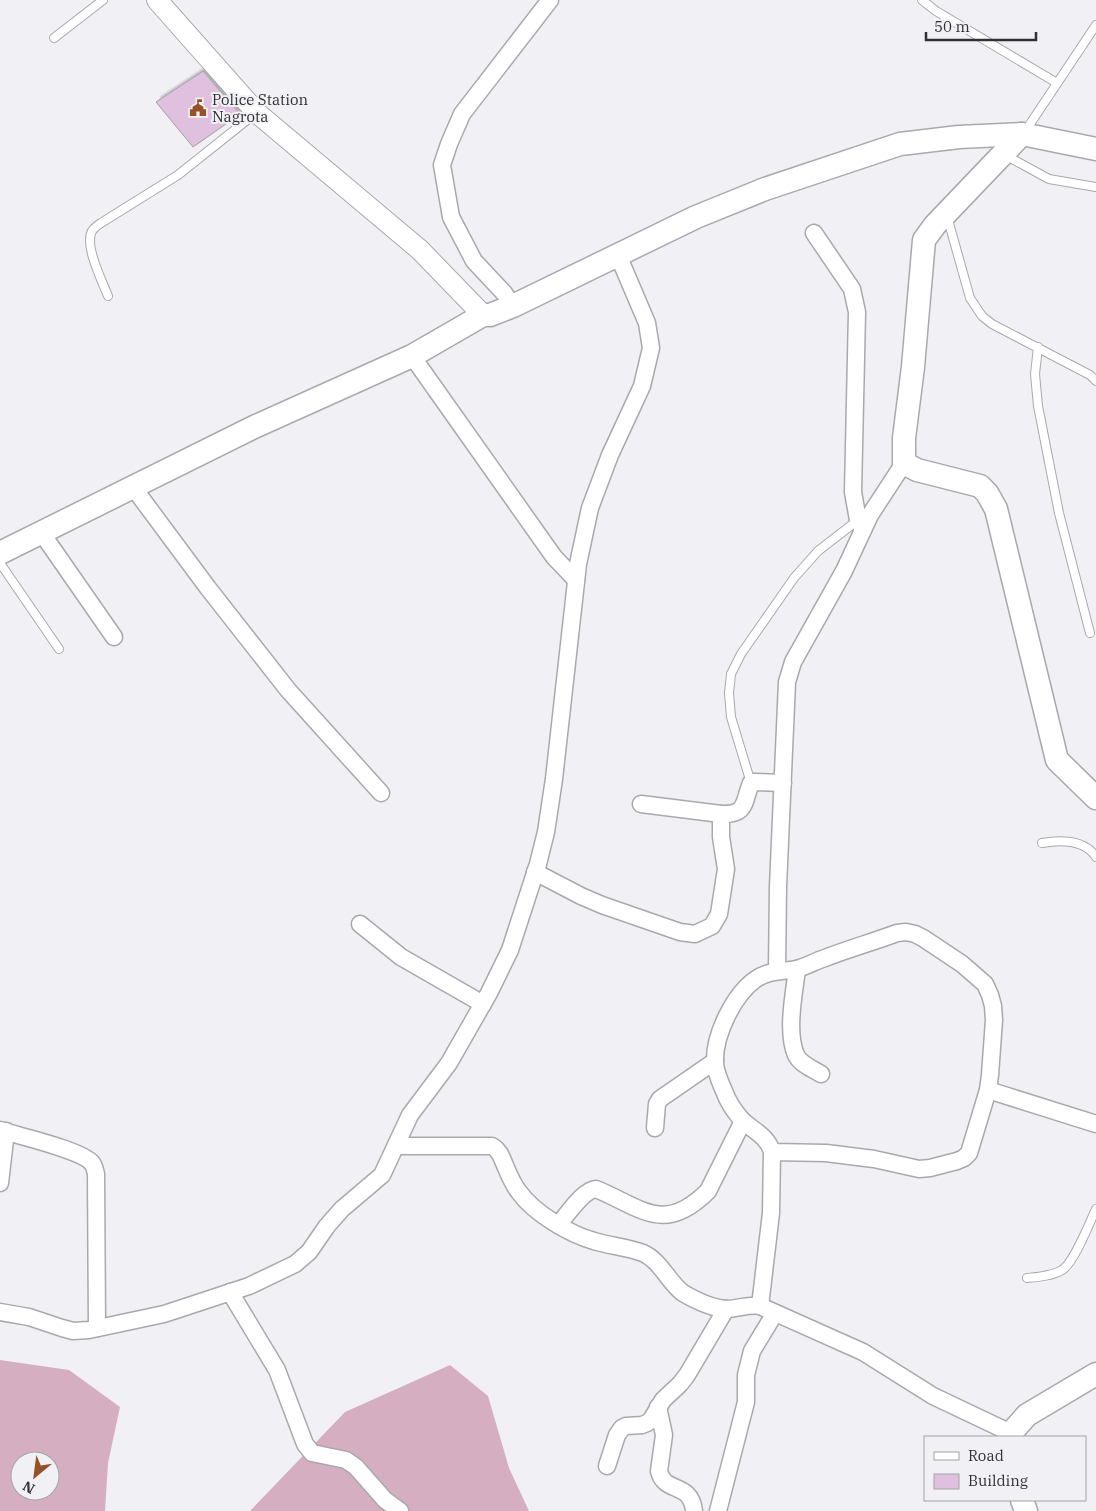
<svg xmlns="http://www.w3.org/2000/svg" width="1096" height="1511" font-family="'IBM Plex Serif',serif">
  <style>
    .forest { fill: #d6aec2; fill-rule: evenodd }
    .building { fill: #dfc1df; stroke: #a29fa2; filter: url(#shadow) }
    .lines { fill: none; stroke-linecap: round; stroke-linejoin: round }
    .service-casing { stroke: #aaa8ac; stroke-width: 10 }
    .minor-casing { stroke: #aaa8ac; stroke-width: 19 }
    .tertiary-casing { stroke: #aaa8ac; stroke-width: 22 }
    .secondary-casing { stroke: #aaa8ac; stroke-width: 25 }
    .service { stroke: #fff; stroke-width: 8 }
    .minor { stroke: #fff; stroke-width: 16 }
    .tertiary { stroke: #fff; stroke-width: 20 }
    .secondary { stroke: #fff; stroke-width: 22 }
    .labels { text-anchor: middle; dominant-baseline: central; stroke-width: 4; stroke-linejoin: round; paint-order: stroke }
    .poi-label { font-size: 15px; fill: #313032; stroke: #f1f0f4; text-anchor: start }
  </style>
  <defs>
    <filter id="shadow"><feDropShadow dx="4.5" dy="-4.5" stdDeviation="1" flood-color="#0004"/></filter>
  </defs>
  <rect width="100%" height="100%" fill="#f1f0f4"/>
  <!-- forest -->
  <g class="forest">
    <path d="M0,1360L69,1370L120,1407L108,1463L105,1511H0ZM20,1461H50V1491H20Z"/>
    <polygon points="450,1365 488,1396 509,1468 529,1511 250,1511 345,1412"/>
  </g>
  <!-- building -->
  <polygon class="building" points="203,71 240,114 193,147 156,102"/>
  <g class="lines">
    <!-- service casing -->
    <g class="service-casing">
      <g id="service">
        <polyline points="922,0 936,11 1057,83"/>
        <polyline points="54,38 103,0"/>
        <polyline points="1024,133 1096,25"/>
        <polyline points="1005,155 1049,179 1096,187"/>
        <polyline points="947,216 970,298 982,316 992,324 1090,375 1096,381"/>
        <path d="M108,296C102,281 84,245 92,231C94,228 98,225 101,223L178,175L256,113"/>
        <polyline points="1038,347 1035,374 1038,406 1059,513 1090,633"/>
        <polyline points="0,563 59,649"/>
        <polyline points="751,783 731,717 729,693 731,674 741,654 794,578 818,551 858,520"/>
        <path d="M1042,843C1060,840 1084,839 1096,857"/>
        <path d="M1027,1278C1038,1277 1052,1276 1062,1270C1074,1263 1089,1224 1096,1209"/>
      </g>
    </g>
    <!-- minor casing -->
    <g class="minor-casing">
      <g id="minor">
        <polyline points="814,233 852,289 857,312 853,492 858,520 863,530"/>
        <polyline points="513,306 504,293 474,261 451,217 442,165 449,144 462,114 550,0"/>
        <polyline points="412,356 554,557 576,580"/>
        <polyline points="133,487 208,588 288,690 381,793"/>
        <polyline points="41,532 114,637"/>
        <path d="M641,804L721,814C747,815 743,803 751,783L754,782L783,783"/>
        <polyline points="535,872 581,896 602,905 680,932 695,934 712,926 719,914 726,869 721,837 721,814"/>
        <polyline points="360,924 401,957 483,1004"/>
        <path d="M797,969C794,994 786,1032 796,1055C800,1064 813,1069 821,1074"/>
        <polyline points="777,970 778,887 787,682 793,662 844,571 870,515 904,463"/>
        <polyline points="988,1090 1096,1124"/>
        <polyline points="655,1128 657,1104 660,1099 715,1061"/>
        <path d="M0,1130C19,1136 81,1150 92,1163C94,1165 95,1170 96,1174L97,1328"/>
        <path d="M396,1146H492L496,1149L500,1154C506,1166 510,1181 519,1192C534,1213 569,1234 594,1241C610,1246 627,1247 643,1253C661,1261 668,1282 683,1293C695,1300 712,1308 726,1309C738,1309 748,1304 760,1306L863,1352L933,1396L1011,1433"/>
        <polyline points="0,1183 6,1131"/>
        <path d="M558,1225C567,1215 583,1190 596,1189C642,1208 664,1235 708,1191L743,1121"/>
        <polyline points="230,1292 277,1370 305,1444 312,1453 346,1460 356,1467 385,1500 400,1511"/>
        <path d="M760,1306L771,1213L772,1152C768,1136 752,1130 742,1120C734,1111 728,1102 724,1091C720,1082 715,1071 715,1062C714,1035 734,994 756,979C769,970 782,972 796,969C806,967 815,961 825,958C848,949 873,942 897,933L906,932L915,934L923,938L962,964L985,984L990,995L993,1006L994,1020L990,1075L988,1090L969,1153L964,1158L957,1161L930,1168L919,1169L874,1159L826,1153L772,1152"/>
        <polyline points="0,1312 29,1317 62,1328 73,1331 89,1330 164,1314 249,1286 295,1264 309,1252 327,1226 342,1209 382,1175 410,1115 449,1063 489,993 510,950 538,864 546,832 554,779 578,564 590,508 610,455 642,386 651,348 647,323 618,255"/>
        <path d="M658,1407L664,1435L659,1471C664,1494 691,1481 694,1511"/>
        <polyline points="607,1466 617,1435 622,1428 626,1426 642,1425 647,1423 651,1420 663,1400 680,1384 687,1375 726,1309"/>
        <polyline points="718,1511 746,1402 746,1375 752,1351 775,1313"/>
      </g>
    </g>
    <!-- tertiary casing -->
    <g class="tertiary-casing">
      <polyline id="tertiary" points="157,0 257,113 420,250 483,315"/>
    </g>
    <!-- secondary casing -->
    <g class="secondary-casing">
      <g id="secondary">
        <polyline points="1022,134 935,225 924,240 913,367 904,438 904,463 917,470 980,486 987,493 996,509 1057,760 1096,798"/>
        <polyline points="0,553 254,427 412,356 483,315 490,315 513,306 696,217 765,189 900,144 959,137 1022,134 1096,149"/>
        <polyline points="1012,1437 1011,1433 1027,1415 1096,1374"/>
        <polyline points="1022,1500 1026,1511"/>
      </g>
    </g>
    <!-- service -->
    <use href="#service" class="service"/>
    <!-- minor -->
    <use href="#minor" class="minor"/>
    <!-- tertiary -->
    <use href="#tertiary" class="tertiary"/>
    <!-- secondary -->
    <use href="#secondary" class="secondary"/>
  </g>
  <!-- icons -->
  <defs>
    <g id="civic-bare" transform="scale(1.35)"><path d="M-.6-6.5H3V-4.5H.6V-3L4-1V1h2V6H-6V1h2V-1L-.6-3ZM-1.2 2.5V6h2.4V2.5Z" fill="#965127" stroke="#f1f0f4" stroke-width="2.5" paint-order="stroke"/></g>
  </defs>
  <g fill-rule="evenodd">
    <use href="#civic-bare" x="198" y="108"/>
  </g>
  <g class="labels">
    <!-- poi labels -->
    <g class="poi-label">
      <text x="212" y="99">Police Station<tspan x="212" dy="17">Nagrota</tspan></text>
    </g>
  </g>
  <!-- legend -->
  <rect x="924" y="1436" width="162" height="65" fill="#f1f0f4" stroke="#a4a3a6"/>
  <rect x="934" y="1452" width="25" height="8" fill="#ffffff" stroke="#a4a3a6"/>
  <text x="968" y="1461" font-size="15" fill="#313032">Road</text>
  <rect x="934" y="1474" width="25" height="15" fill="#dfc1df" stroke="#a4a3a6"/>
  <text x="968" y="1486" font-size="15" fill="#313032">Building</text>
  <!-- north arrow -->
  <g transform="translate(35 1476) rotate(209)"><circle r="24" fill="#f1f0f4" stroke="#a4a3a6"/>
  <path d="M0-4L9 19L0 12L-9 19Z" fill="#965127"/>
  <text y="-8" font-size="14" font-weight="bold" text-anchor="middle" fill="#313032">N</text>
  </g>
  <!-- scale -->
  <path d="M926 32v8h110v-8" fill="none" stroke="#313032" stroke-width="2.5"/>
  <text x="934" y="32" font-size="15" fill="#313032" stroke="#f1f0f4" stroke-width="4" paint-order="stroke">50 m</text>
</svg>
